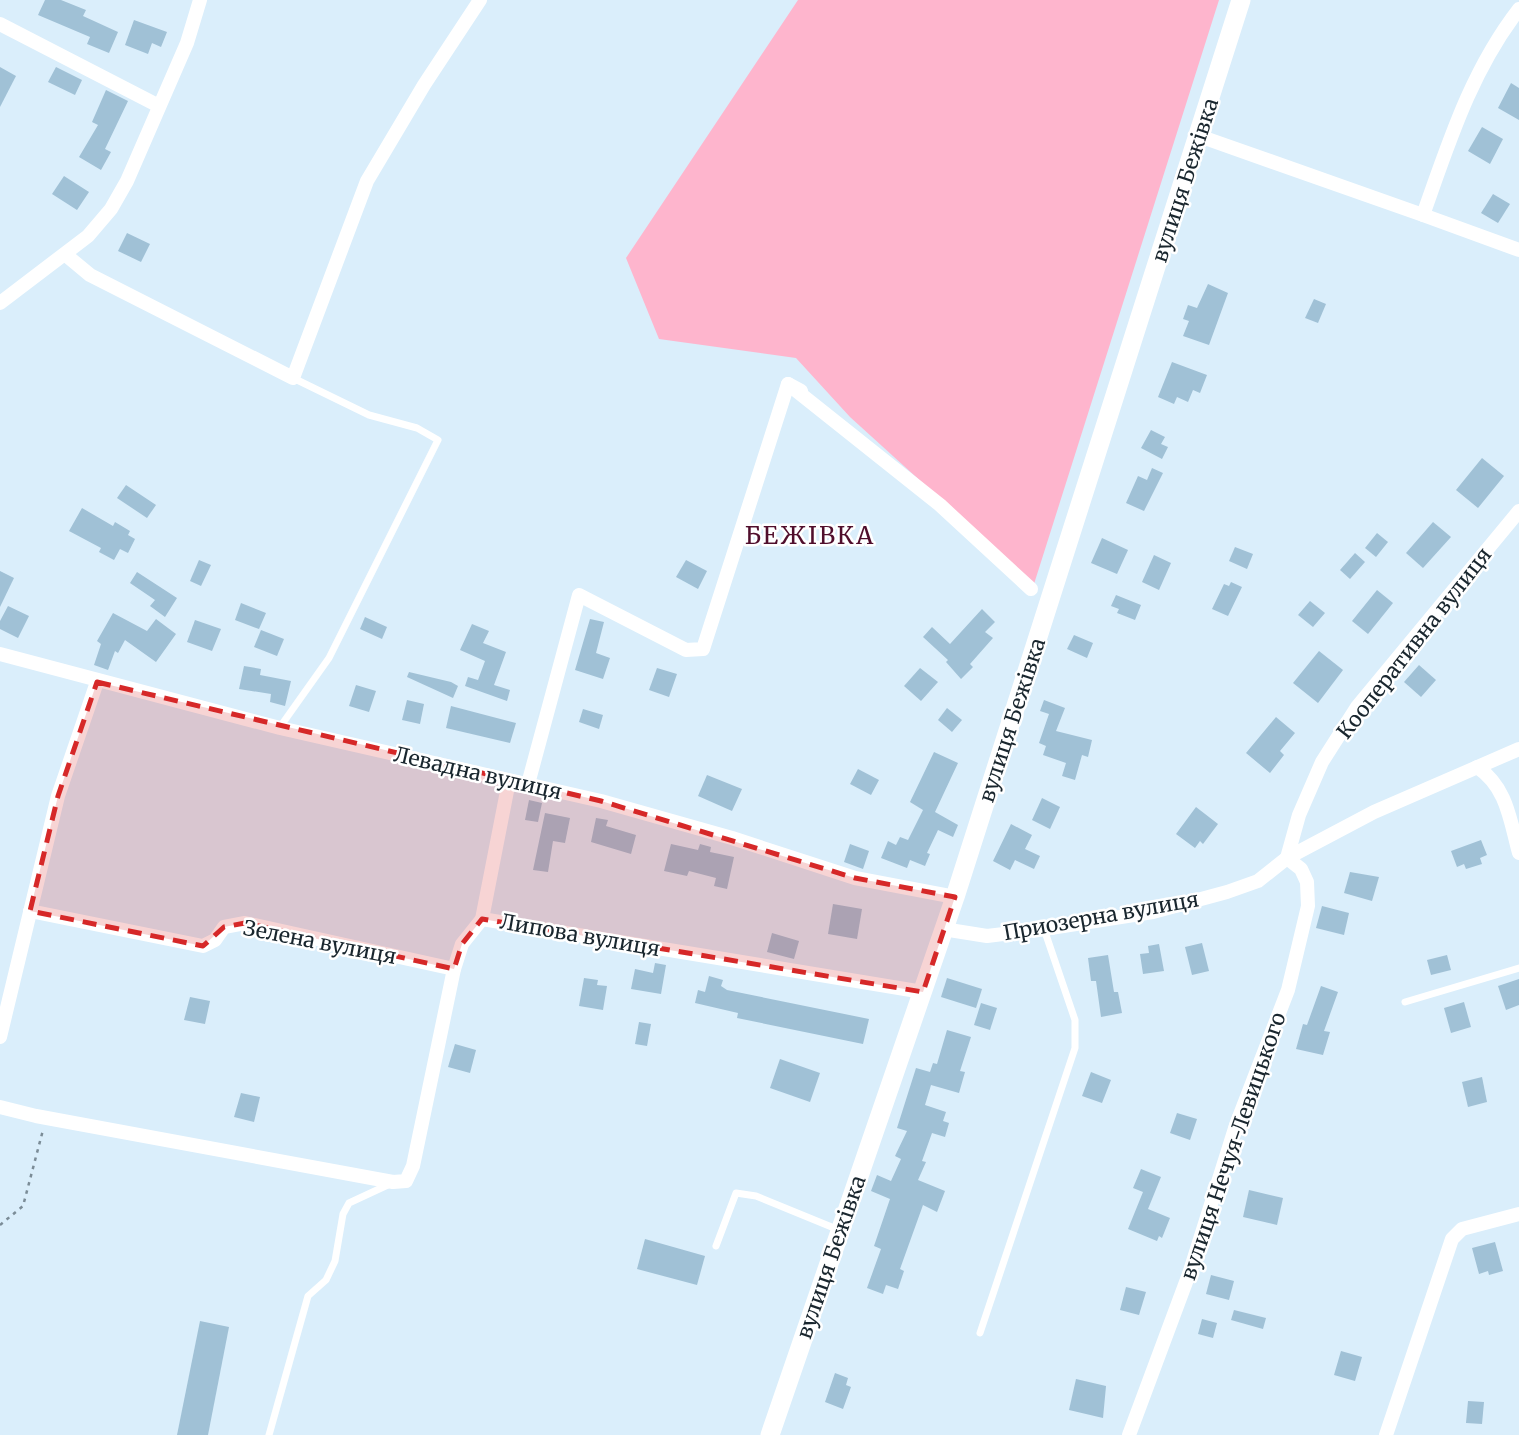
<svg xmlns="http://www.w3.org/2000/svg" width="1519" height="1435" font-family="Merriweather,serif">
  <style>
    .green { fill: #feb5cd }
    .building { fill: #a0c1d6 }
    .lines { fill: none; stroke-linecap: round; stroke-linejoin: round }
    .path { stroke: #7b8c97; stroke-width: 2.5; stroke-dasharray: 3.5 5; stroke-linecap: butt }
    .service { stroke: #fff; stroke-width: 7 }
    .minor { stroke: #fff; stroke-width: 14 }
    .secondary { stroke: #fff; stroke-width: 19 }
    .marked { fill: #d62828; fill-opacity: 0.2; stroke: #d62828; stroke-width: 5; stroke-dasharray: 14 9; stroke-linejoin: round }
    .labels { text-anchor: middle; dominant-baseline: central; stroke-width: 5; stroke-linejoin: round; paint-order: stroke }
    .street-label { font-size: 21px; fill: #19262e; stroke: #fff }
    .quarter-label { font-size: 24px; letter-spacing: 2px; fill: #500e2c; stroke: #fff }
  </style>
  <rect width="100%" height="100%" fill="#daeefb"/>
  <!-- green -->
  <polygon class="green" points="798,0 1219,0 1034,584 850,417 796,358 659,339 626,258"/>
  <!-- building -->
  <g class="building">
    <polygon points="45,0 61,0 86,10 83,16 118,32 109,53 87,44 90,37 38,15"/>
    <polygon points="134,20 167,32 161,47 152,43 148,54 125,45"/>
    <polygon points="0,67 16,76 0,107"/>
    <polygon points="56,67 82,80 75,95 48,82"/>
    <polygon points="1511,83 1519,88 1519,120 1498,108"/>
    <polygon points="106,90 128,101 105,149 111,152 101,170 79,157 98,125 92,122"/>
    <polygon points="1482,127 1503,139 1490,164 1468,151"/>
    <polygon points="64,176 89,192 77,210 52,194"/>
    <polygon points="1493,194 1510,204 1498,223 1481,213"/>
    <polygon points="127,233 150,244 141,262 118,251"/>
    <polygon points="1208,284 1228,293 1209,345 1183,336 1189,321 1183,319 1188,305 1197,308"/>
    <polygon points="1314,299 1326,304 1318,323 1305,318"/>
    <polygon points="1172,362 1207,375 1200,393 1193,390 1188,402 1177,397 1174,404 1158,397"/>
    <polygon points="1151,430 1165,437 1161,444 1168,447 1162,459 1141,448"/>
    <polygon points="1482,458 1504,476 1478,508 1456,490"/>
    <polygon points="1152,468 1163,473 1144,511 1126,503 1138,476 1147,480"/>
    <polygon points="126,485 156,505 147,518 117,498"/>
    <polygon points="82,508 113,526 115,522 130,531 128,535 135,539 128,553 120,549 114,560 99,552 101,548 69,531"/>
    <polygon points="1433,522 1451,537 1423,568 1406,553"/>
    <polygon points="1377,533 1388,542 1376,557 1365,548"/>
    <polygon points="1102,538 1128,550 1117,574 1091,563"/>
    <polygon points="1235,547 1253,554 1247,569 1229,561"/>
    <polygon points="1355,553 1365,562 1350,579 1340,570"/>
    <polygon points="1154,555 1171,563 1159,590 1142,582"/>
    <polygon points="199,560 211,565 201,586 190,581"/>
    <polygon points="686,560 707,571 698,589 676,577"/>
    <polygon points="0,571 14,578 0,607"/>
    <polygon points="137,572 177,598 165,617 150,606 155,600 130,583"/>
    <polygon points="1231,582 1242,587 1228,616 1212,609 1224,584 1229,586"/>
    <polygon points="1377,590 1393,603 1368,634 1352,621"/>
    <polygon points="1116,595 1141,605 1135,620 1117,613 1119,609 1111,606"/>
    <polygon points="1310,601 1325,613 1313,627 1298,615"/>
    <polygon points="241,603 266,613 259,629 235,620"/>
    <polygon points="8,606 29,616 18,638 0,629 0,621"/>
    <polygon points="982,609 995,622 985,632 993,638 970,664 973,667 961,679 946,662 948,660 923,637 932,627 950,644"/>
    <polygon points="113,613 147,631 156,619 176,634 156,662 125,640 118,653 115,651 108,670 94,665 101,644 97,641"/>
    <polygon points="365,617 387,627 382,639 360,629"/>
    <polygon points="590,619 604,622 596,653 610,658 603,679 575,670"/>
    <polygon points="195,620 221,629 212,651 187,642"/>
    <polygon points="472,624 489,631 483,643 506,652 494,685 510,690 507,701 465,686 468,677 478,680 485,661 460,650"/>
    <polygon points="261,630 284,639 277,656 254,647"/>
    <polygon points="1074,635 1093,643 1087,658 1067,649"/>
    <polygon points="1319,651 1343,670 1318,703 1293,683"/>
    <polygon points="1419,665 1436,680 1421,697 1404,682"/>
    <polygon points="244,666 261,669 260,675 291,681 285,706 270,702 271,694 239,689"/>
    <polygon points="657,668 677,674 669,697 649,690"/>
    <polygon points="920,668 938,682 921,701 904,686"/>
    <polygon points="409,672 451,682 458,686 453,698 407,677"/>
    <polygon points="356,685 376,691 369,712 349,706"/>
    <polygon points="407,700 424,704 420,724 402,720"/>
    <polygon points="1044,700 1065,708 1056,731 1092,740 1088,757 1082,755 1075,780 1062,776 1066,763 1043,755 1046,746 1039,743 1049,714 1040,711"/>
    <polygon points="451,706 516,723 510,743 446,728"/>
    <polygon points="947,708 962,720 952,732 938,720"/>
    <polygon points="583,709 603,715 599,729 579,722"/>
    <polygon points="1276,717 1295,733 1280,751 1284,755 1270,773 1246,753"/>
    <polygon points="934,752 958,763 935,812 958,825 953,837 938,830 927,853 930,854 925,866 910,860 907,868 881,858 888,841 896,845 900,837 908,840 923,810 910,802"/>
    <polygon points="858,769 879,780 871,795 850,784"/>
    <polygon points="707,775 742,789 732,811 698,796"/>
    <polygon points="1042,798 1060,807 1050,829 1032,820"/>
    <polygon points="529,800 542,803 538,822 525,820"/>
    <polygon points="1196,807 1218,824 1203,844 1200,841 1195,848 1176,834"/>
    <polygon points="545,813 570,818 565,843 553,841 548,872 533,870"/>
    <polygon points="596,818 608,820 606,826 636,835 631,854 591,842"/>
    <polygon points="1011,824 1032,835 1025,849 1040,856 1034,869 1015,860 1010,870 993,861"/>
    <polygon points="1481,840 1487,855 1480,858 1482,864 1466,869 1464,864 1457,867 1451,851"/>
    <polygon points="671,844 698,850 700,844 711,847 710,852 734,857 727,889 714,886 716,878 689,871 687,876 664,871"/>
    <polygon points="850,844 869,851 863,869 844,862"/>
    <polygon points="1350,872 1379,877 1372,901 1344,893"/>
    <polygon points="833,904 862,909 857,939 828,934"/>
    <polygon points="1322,906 1349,913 1344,935 1316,928"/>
    <polygon points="772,933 799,941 794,959 767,952"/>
    <polygon points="1202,943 1209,971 1192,975 1185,947"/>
    <polygon points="1159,944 1164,971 1143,974 1140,954 1149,953 1148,946"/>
    <polygon points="1108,955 1114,992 1118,992 1122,1013 1101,1017 1096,981 1091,981 1088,958"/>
    <polygon points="1447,955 1451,970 1431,975 1427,960"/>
    <polygon points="655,963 666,965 661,994 631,989 635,969 653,973"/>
    <polygon points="709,976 723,980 721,986 727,990 869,1019 863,1044 737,1018 738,1013 695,1003 698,990 705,992"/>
    <polygon points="584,978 598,980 597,985 607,986 603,1010 579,1006"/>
    <polygon points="947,978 982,989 976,1008 941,997"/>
    <polygon points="1519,979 1519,1005 1506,1010 1498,986"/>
    <polygon points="1321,986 1338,992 1324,1031 1330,1032 1323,1055 1296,1049 1303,1024 1307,1025"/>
    <polygon points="190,997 210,1001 205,1024 184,1020"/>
    <polygon points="1464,1002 1471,1027 1451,1033 1444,1008"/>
    <polygon points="981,1003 997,1008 990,1030 974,1025"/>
    <polygon points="639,1022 651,1024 647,1046 635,1044"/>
    <polygon points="947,1030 971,1037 960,1071 965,1072 959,1093 931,1085 925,1105 946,1112 943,1121 949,1123 945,1137 932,1133 922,1161 926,1162 918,1180 945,1191 937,1212 923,1205 900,1269 904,1271 898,1289 886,1285 883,1294 867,1288 881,1249 874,1246 890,1199 871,1191 877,1175 891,1181 901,1159 895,1156 907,1131 897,1128 916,1068 930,1072 933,1063 937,1064"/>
    <polygon points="455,1044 476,1050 470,1073 448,1067"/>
    <polygon points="780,1059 820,1073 810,1102 770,1088"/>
    <polygon points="1091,1072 1111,1080 1102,1103 1082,1096"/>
    <polygon points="1482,1077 1487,1102 1468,1107 1462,1082"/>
    <polygon points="241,1093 260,1097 254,1122 234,1117"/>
    <polygon points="1177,1113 1197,1119 1190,1140 1170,1133"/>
    <polygon points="1141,1169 1161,1177 1148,1209 1170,1218 1162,1238 1159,1236 1157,1241 1128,1229 1143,1192 1133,1188"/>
    <polygon points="1249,1190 1283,1198 1277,1225 1243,1217"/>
    <polygon points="645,1239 705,1256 697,1285 637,1269"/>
    <polygon points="1495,1242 1503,1271 1489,1275 1488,1271 1479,1274 1472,1248"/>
    <polygon points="1211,1275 1234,1281 1229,1300 1206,1294"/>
    <polygon points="1126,1287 1146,1292 1139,1315 1120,1310"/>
    <polygon points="1234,1310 1266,1318 1263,1329 1231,1320"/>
    <polygon points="1202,1319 1217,1323 1213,1338 1198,1334"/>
    <polygon points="200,1321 229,1327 208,1435 177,1435"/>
    <polygon points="1341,1351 1362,1357 1355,1381 1334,1375"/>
    <polygon points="835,1373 848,1378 846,1385 851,1387 843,1409 825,1402"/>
    <polygon points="1076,1379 1106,1386 1103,1418 1069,1410"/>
    <polygon points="1468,1401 1484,1402 1482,1424 1466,1423"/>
  </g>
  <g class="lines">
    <!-- path -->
    <polyline class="path" points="0,1225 23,1206 43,1130"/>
    <!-- service -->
    <g class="service">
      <polyline points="280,727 329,658 438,440 417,428 369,415 293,378"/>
      <polyline points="1405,1002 1519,968"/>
      <polyline points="716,1246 736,1193 756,1196 839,1230"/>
      <polyline points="980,1333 1075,1048 1075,1020 1044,929"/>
      <polyline points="269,1435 308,1296 326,1280 335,1261 343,1214 349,1203 392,1183"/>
    </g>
    <!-- minor -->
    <g class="minor">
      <path d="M1519,9C1471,71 1449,142 1423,215L1519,250"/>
      <polyline points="0,24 159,106"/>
      <polyline points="1199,136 1423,215"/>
      <polyline points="66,255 90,275 293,378 367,181 424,85 480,0"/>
      <polyline points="0,303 88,236 111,209 127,181 187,43 200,0"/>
      <polyline points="801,391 788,384 940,505 1031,589"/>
      <polyline points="0,654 280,728 601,801 732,838 855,878 955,897"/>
      <path d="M1477,767C1507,787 1510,820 1519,853"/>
      <polyline points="528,784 579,595 686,650 703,649 788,384"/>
      <polyline points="1287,858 1299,815 1322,762 1357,707 1519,511"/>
      <polyline points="30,911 203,946 215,940 224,927 245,923 454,969"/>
      <polyline points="482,919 509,781"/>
      <polyline points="943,929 987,936 1044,929 1153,912 1227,892 1258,881 1287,858 1374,812 1519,749"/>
      <polyline points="0,1037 58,796 97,682"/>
      <polyline points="0,1107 36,1116 393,1182 406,1181 413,1166 454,969 462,944 482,919 923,992"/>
      <polyline points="1129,1435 1189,1274 1236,1125 1288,990 1308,906 1307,882 1301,869 1287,858"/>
      <polyline points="1386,1435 1452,1239 1462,1229 1519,1214"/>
    </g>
    <!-- secondary -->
    <polyline class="secondary" points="770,1435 955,897 1241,0"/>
  </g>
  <!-- marked area -->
  <path class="marked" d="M97,682L601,801L855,878L955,897L923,992L482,919L462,944L454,969L245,923L224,927L203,946L30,911L58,796Z"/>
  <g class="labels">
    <!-- street labels -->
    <g class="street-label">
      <text transform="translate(1185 180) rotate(-72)">вулиця Бежівка</text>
      <text transform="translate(1414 643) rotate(-52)">Кооперативна вулиця</text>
      <text transform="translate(1012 720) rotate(-72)">вулиця Бежівка</text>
      <text transform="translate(478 773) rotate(13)">Левадна вулиця</text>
      <text transform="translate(1101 916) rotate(-10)">Приозерна вулиця</text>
      <text transform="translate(580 935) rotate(10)">Липова вулиця</text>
      <text transform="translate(320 942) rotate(11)">Зелена вулиця</text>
      <text transform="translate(1233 1146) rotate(-71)">вулиця Нечуя-Левицького</text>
      <text transform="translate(831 1257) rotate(-71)">вулиця Бежівка</text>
    </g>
    <!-- quarter labels -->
    <g class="quarter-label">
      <text x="810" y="535">БЕЖІВКА</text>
    </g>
  </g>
</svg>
